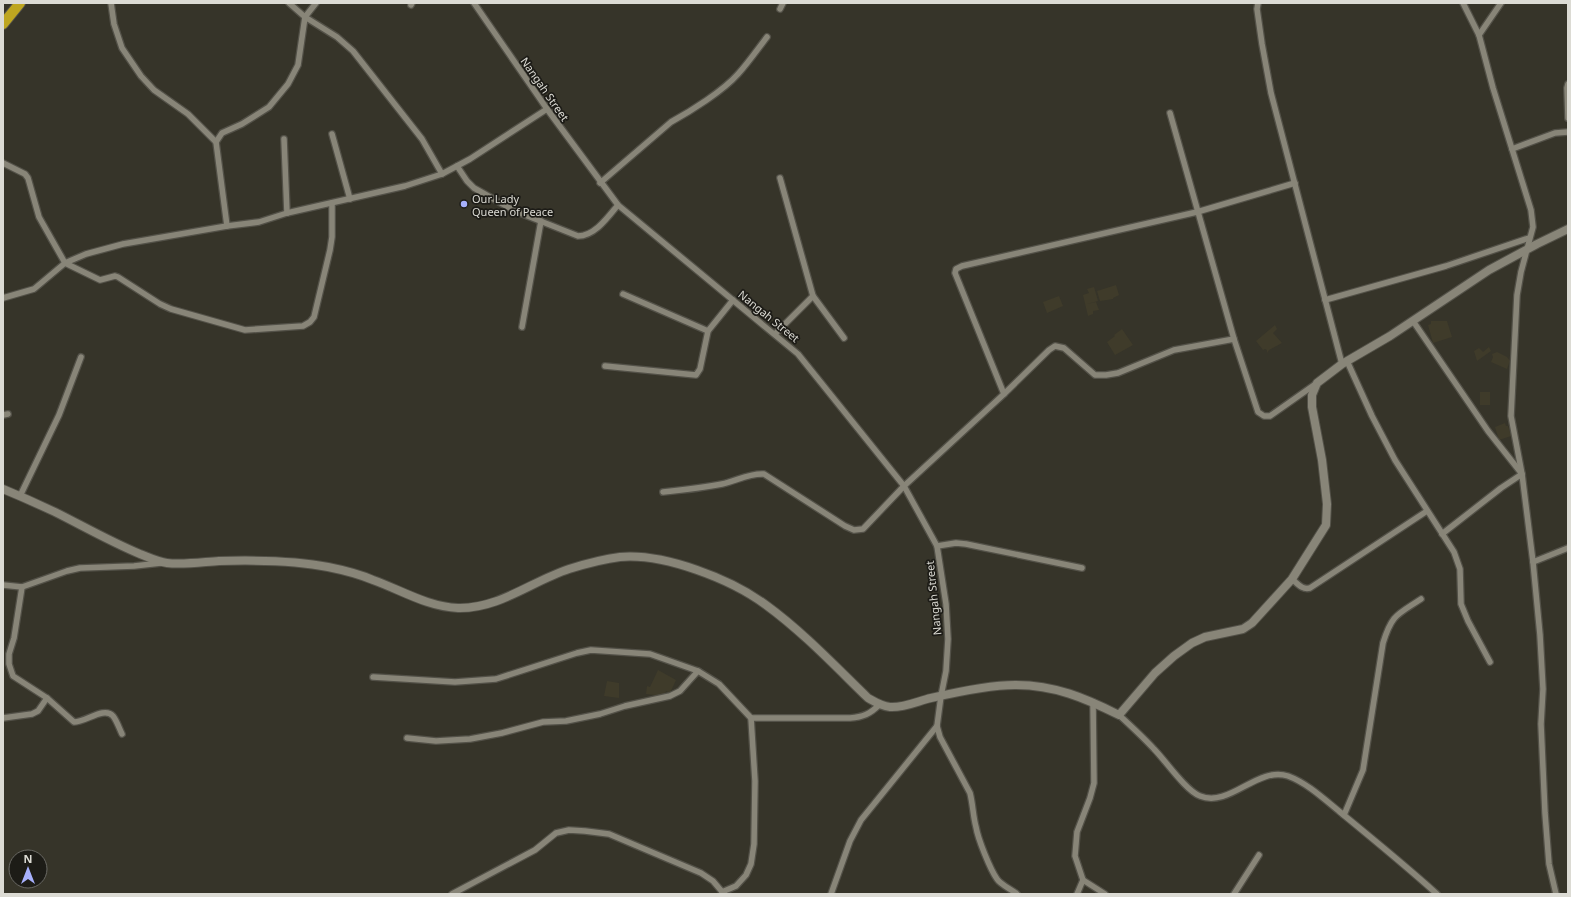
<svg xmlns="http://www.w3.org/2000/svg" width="1571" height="897" font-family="'Noto Sans',sans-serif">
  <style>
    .built { fill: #3f3b2a }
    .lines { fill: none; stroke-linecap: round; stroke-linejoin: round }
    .street-casing { stroke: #535148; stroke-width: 8 }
    .secondary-casing { stroke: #535148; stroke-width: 10 }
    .highway-casing { stroke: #535148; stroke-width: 12 }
    .street { stroke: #888578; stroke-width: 5.5 }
    .secondary { stroke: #888578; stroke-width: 8 }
    .highway { stroke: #bea620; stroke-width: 10 }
    .poi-dot { fill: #a7b0fc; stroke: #1d1c17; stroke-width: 1.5 }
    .labels { text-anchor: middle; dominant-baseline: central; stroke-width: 3.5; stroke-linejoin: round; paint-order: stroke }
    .street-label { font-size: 11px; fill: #dcdbd4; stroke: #1d1c17 }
    .poi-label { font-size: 11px; fill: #dcdbd4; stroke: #1d1c17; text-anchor: start }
  </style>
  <rect width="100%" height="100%" fill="#363429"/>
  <!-- built -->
  <g class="built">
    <polygon points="1116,285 1119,295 1113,298 1113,299 1100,301 1097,291"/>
    <polygon points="1094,287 1098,301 1087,304 1096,302 1099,310 1093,311 1093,314 1088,316 1083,295 1089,293 1087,289"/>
    <polygon points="1059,296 1063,306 1047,313 1043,302"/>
    <polygon points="1431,321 1447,321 1452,337 1433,343 1428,325 1431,324"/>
    <polygon points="1275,325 1277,329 1273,333 1282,343 1269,350 1267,353 1267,350 1265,349 1263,350 1256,341"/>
    <polygon points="1122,329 1133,345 1115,355 1107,342 1115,336 1114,335"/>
    <polygon points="1489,347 1491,351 1477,361 1474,351 1479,348 1483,352"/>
    <polygon points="1497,352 1507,357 1510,361 1507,369 1491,362 1493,357 1492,354"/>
    <rect x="1480" y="392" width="10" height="13"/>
    <polygon points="1505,423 1506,426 1508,426 1511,436 1499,440 1495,427"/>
    <polygon points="658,670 676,680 670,693 666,691 664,696 646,694 647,686 650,687"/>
    <polygon points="607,681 619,683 619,698 604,696"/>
  </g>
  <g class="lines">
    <!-- street casing -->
    <g class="street-casing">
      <g id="street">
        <polyline points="111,3 114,24 122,48 141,76 154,90 188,114 216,142 227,226"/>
        <polyline points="289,3 305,17 337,37 353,51 422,139 442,174"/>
        <path d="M474,3L547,109L618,205L798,354L904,486L937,546L946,604L948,639L946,671L941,696L937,726L940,737L970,793C973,805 973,816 976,827C978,839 990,869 997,879C1001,885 1011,889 1017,894"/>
        <polyline points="1258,3 1257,9 1262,44 1271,93 1342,364"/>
        <polyline points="1463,3 1479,35 1493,88 1531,210 1533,227 1521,272 1517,295 1511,416 1522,474 1533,562 1540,635 1543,689 1541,724 1545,813 1549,864 1556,894"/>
        <polyline points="411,5 412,3"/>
        <polyline points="780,9 783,3"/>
        <polyline points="1479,35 1501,3"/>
        <polyline points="1568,84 1567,88 1568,118"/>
        <polyline points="1170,113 1234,339 1258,412 1264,416 1270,416 1317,383"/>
        <polyline points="332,134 350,199"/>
        <polyline points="284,139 287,213"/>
        <polyline points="216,142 222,133 242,124 269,107 288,84 298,65 305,17 316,3"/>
        <polyline points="1512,149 1555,133 1568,132"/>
        <polyline points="3,163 25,174 28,178 39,217 65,263 100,280 115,276 118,277 160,304 171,309 245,330 303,326 310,322 314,317 330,250 332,237 332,203"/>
        <path d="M457,166L467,181L474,188L515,211L578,236C595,236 608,217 618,205"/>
        <polyline points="780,178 813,296 844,338"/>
        <path d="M600,183L671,122C691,111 723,91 738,74C748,63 757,50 767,37"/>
        <polyline points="623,294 708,331"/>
        <polyline points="3,298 34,289 65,263 86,254 123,244 227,226 259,222 287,213 405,186 442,174 470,159 547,109"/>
        <polyline points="1325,300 1446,266 1529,238"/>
        <polyline points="1413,321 1488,431 1522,474 1501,488 1442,534"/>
        <polyline points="522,327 541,221"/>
        <polyline points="775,334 813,296"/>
        <polyline points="1347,361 1372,416 1395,460 1454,552 1460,569 1461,604 1468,621 1490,662"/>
        <polyline points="605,366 696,375 700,369 708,331 733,300"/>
        <polyline points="1004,394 955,273 956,269 962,266 1197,212 1295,183"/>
        <polyline points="3,415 8,414"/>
        <path d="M663,492C683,490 702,488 722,484C736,481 749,473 764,474L845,526L854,530L863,529L904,486L1004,394L1049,350L1055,346L1064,348L1095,375H1106L1118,373L1174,350L1234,339"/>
        <polyline points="20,496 59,415 81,357"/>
        <polyline points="937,546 956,543 966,544 1082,568"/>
        <polyline points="1533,562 1568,548"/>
        <path d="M1292,579C1298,584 1302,590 1310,588L1427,511"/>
        <polyline points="3,585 22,587 67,571 80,568 134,566 161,563"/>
        <path d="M22,587L14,638L9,654V664L13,676L47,698L74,722C86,722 104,706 113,716C117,721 119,728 122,734"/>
        <polyline points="373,677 455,682 496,679 577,653 591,650 650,654 698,671"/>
        <polyline points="1093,702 1094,783 1090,798 1077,832 1075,856 1083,880 1105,894"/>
        <path d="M1119,715C1131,726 1143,737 1154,749C1165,760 1186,791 1200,796C1230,808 1257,766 1288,776C1307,783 1324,799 1340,812C1373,839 1406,866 1437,894"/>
        <polyline points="3,718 32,714 38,711 47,698"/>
        <path d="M751,718H850C863,717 870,714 879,705"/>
        <polyline points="407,738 436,741 470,739 502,733 543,722 566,721 600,714 625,706 670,696 680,691 698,671 719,684 751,718 755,781 754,844 751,864 746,875 736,886 722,892"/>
        <path d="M1344,815L1363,770L1383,643C1392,614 1397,615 1421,599"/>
        <polyline points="452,894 535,850 556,833 569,830 585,831 609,834 701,873 713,881 724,894"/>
        <polyline points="831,894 850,841 861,820 937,726"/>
        <polyline points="1077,894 1083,880"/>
        <polyline points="1234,894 1259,855"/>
      </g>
    </g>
    <!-- secondary casing -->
    <g class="secondary-casing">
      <path id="secondary" d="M3,489C20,496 38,504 55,512C83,526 111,542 140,554C148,557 158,562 167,563C183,565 203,562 219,561C255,560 293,560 328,567C343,570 359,574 373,580C401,590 428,607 458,608C499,609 532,581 569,569C585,564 604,559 620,557C664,553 731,579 766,605C803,632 835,666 868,698C875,702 881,706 890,707C904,708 918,701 931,698C957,692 989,685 1015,685C1055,685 1085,698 1119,715L1155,673L1174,656L1192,643L1205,637L1243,629L1252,623L1292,579L1326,525L1327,504L1322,460L1312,407V395L1317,383L1342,364L1390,336L1489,270L1537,244L1568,229"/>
    </g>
    <!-- highway casing -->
    <g class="highway-casing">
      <polyline id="highway" points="3,24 20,3"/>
    </g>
    <!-- street -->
    <use href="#street" class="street"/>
    <!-- secondary -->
    <use href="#secondary" class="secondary"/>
    <!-- highway -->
    <use href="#highway" class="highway"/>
  </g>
  <!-- markers -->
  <circle class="poi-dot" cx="464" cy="204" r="4"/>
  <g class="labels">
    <!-- street labels -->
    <g class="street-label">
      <text transform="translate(545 89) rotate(55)">Nangah Street</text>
      <text transform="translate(769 316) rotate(39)">Nangah Street</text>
      <text transform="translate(933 598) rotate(-96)">Nangah Street</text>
    </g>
    <!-- poi labels -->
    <g class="poi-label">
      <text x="472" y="198">Our Lady<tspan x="472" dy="13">Queen of Peace</tspan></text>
    </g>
  </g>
  <!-- border -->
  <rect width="1571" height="897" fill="none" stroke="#dcdbd4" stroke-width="8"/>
  <!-- north arrow -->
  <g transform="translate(28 869)"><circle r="19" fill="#1d1c17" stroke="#696863"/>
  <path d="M0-3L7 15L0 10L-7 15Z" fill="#a7b0fc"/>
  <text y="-6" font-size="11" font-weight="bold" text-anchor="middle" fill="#dcdbd4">N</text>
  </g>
</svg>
